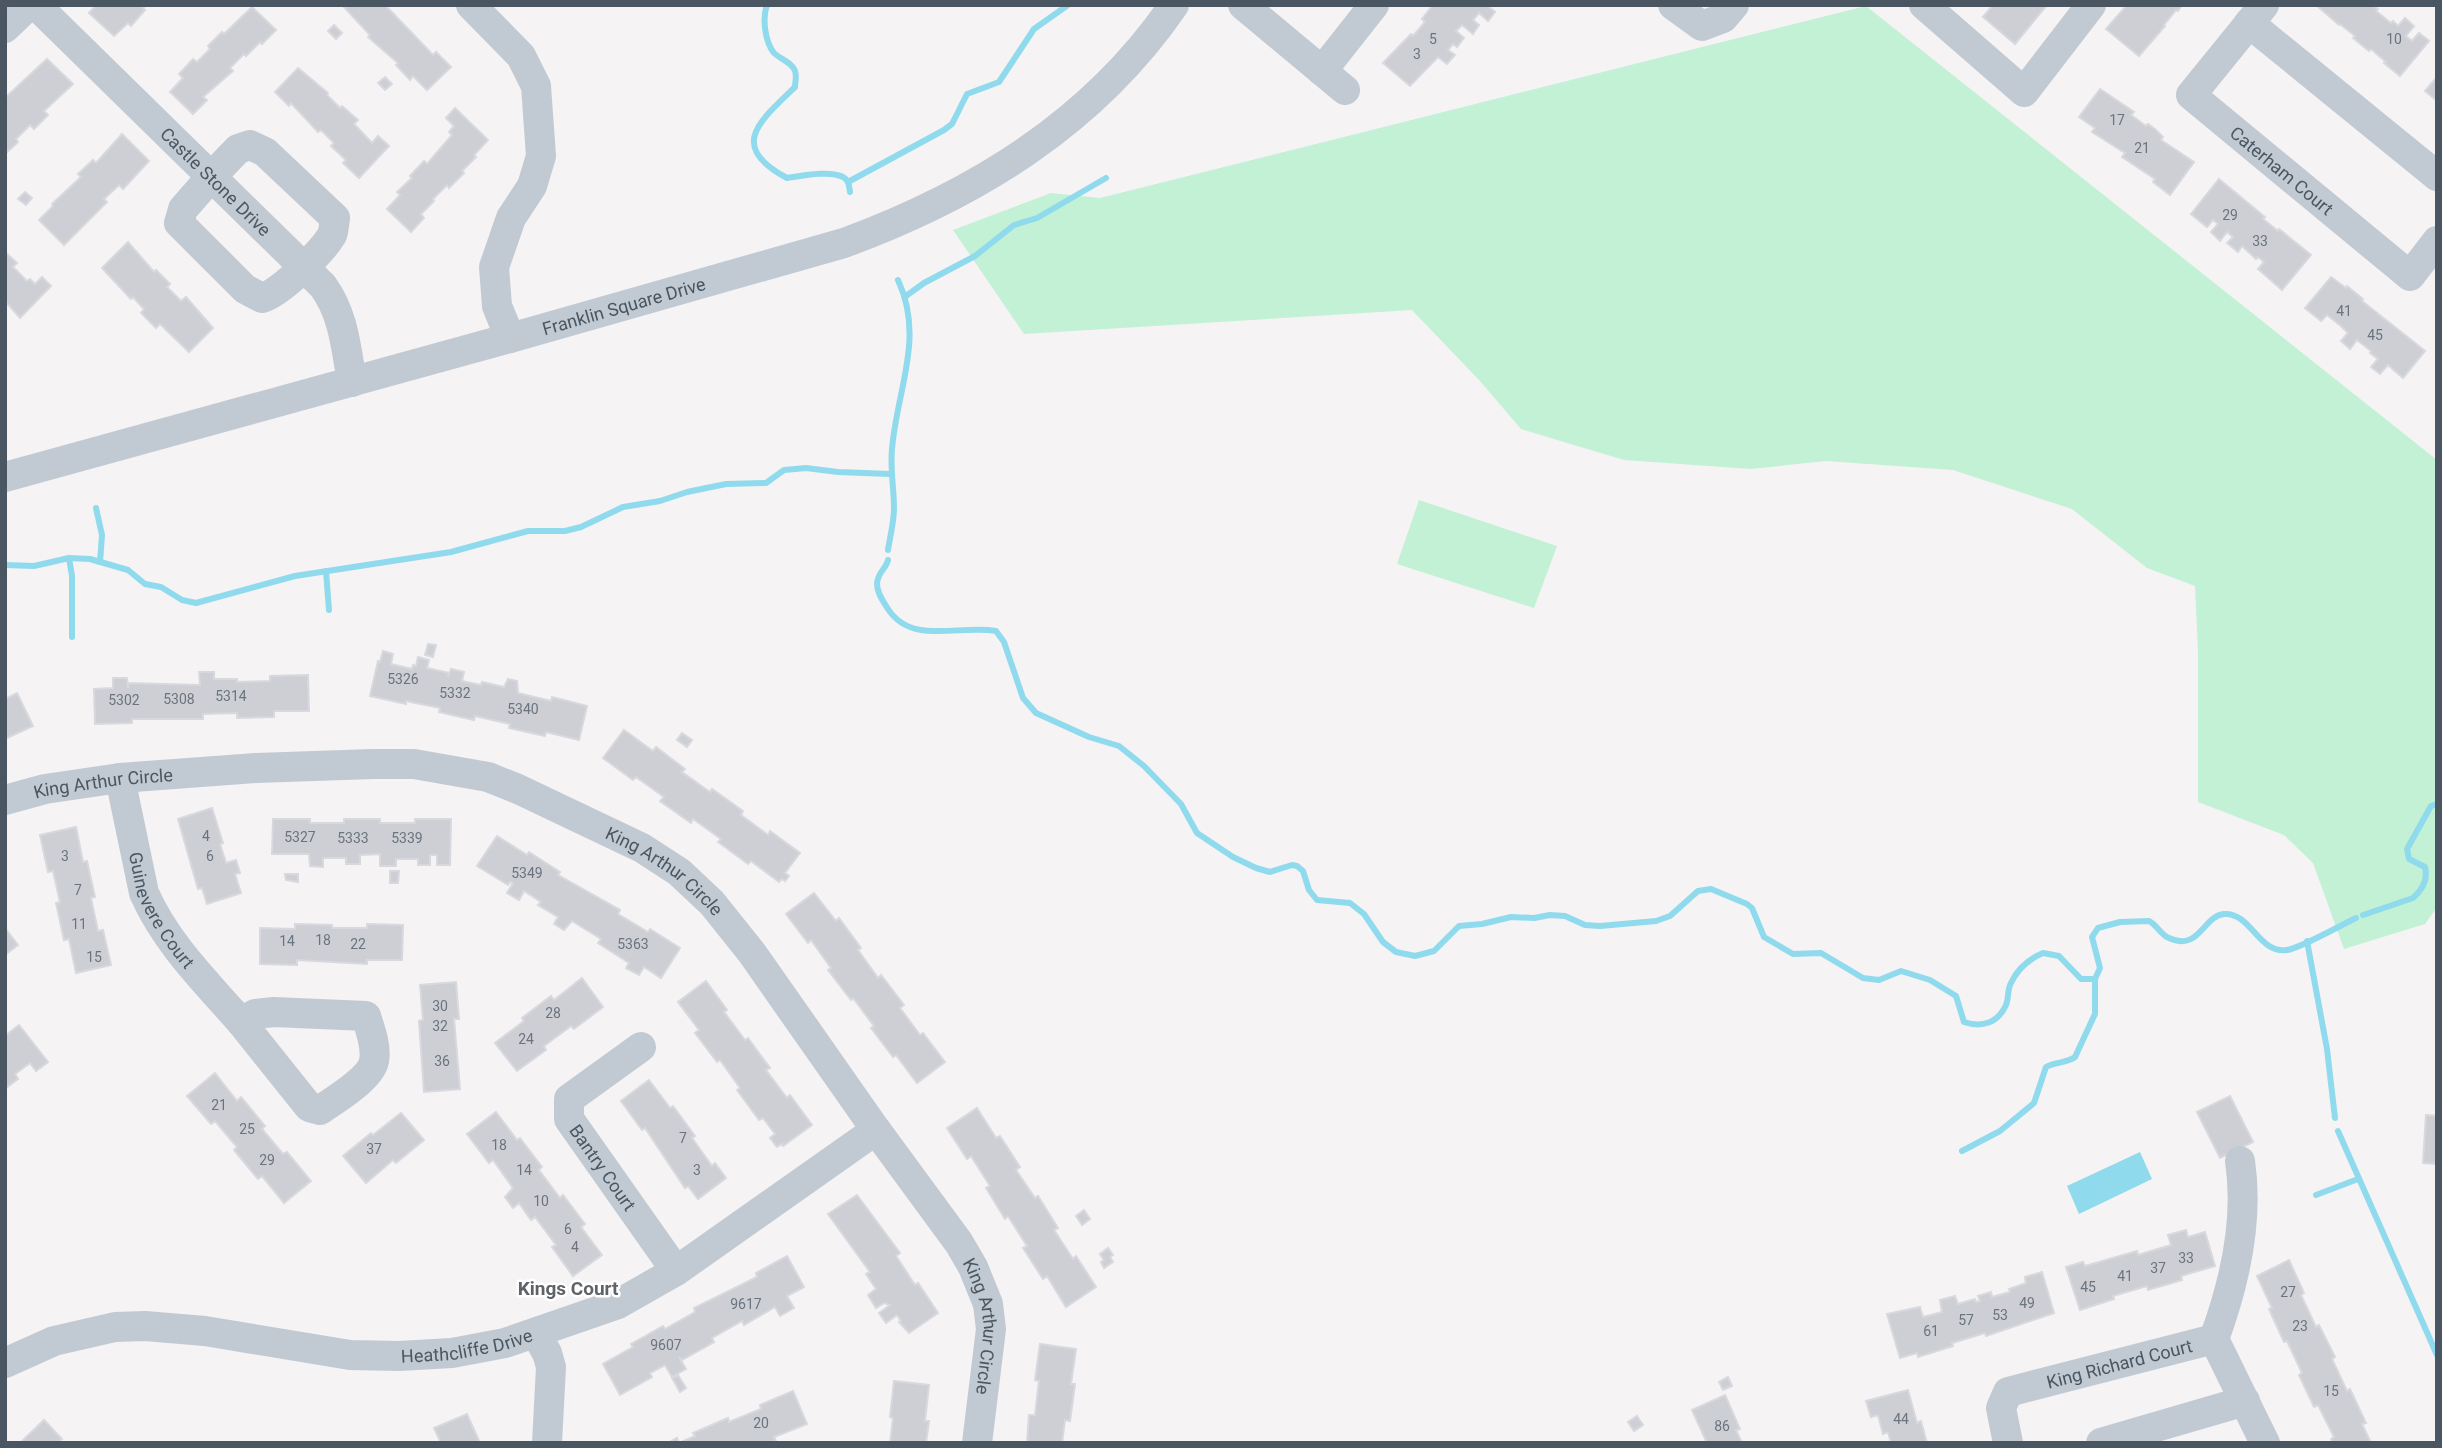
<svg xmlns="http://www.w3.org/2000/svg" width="2442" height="1448" font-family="Roboto,sans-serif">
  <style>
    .green { fill: #c3f1d5 }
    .water { fill: #90daee }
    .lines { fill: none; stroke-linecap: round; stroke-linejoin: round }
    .stream { stroke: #90daee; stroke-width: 6 }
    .building { fill: #cdcfd5; stroke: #d7d9de; stroke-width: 2 }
    .minor { stroke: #c1cad2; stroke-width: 30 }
    .labels { text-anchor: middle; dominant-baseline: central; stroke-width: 5; stroke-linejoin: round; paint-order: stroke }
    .number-label { font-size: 14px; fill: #6b747e }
    .street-label { font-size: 18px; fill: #4a5661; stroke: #fff }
    .neighbourhood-label { font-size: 19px; font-weight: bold; fill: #5f6368; stroke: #fff }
  </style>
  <rect width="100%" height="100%" fill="#f5f3f3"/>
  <!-- green -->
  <g class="green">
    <polygon points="1866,6 2437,460 2437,907 2425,924 2344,949 2313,863 2284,835 2198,802 2198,651 2195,586 2147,568 2072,509 1953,470 1826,461 1751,469 1624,460 1521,429 1480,381 1412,310 1024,334 953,230 1051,193 1100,198"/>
    <polygon points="1419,500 1557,546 1534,608 1397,564"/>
  </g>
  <!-- water -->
  <polygon class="water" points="2140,1152 2152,1179 2079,1214 2067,1186"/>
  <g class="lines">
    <!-- stream -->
    <g class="stream">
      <path d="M767,5C762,18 765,42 774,53C780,59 792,62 795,71C797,76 795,82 795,87C760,121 727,146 787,178C801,176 830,170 843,177C849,180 849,186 850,192"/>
      <polyline points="848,182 944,130 952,124 967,94 999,82 1034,29 1068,5"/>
      <polyline points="906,296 924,283 975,256 1014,225 1037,218 1106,178"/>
      <polyline points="96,508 102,535 100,562"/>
      <path d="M888,550C890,537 894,522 894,508C894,488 890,469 892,449C897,389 925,338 898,280"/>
      <polyline points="69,558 72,576 72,637"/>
      <path d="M888,560C886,569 877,573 877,584C877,593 883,601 888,609C912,646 960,624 996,631L1004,642L1023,698L1036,713L1089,737L1119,746L1144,766L1181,804L1197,833L1233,857L1256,868L1270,872L1292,865L1297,866L1303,871L1309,890L1317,900L1350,903L1364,914L1383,942L1396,952L1415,956L1434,951L1459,926L1482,924L1511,917L1534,918L1550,915L1565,916L1585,925L1600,926L1656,921L1670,916L1698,891L1711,889L1747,904L1752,908L1764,937L1793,954L1821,953L1863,978L1879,980L1901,971L1930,980L1956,996L1964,1022C1982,1028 1998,1023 2006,1005C2009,998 2007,990 2011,983C2017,970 2029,959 2043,953L2059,956L2081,979H2095"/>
      <polyline points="5,565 34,566 69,558 90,559 128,570 145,584 161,587 182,600 196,603 295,576 451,552 528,531 565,531 581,527 623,507 660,501 687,492 726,484 766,483 784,470 806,468 838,472 890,474"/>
      <polyline points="326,571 329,610"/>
      <path d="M2363,915L2413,898C2422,890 2428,879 2425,867L2409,859L2407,849L2431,806L2437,804"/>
      <polyline points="2307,941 2327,1049 2335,1118"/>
      <polyline points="2338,1131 2437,1355"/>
      <path d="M1962,1151L2000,1131L2034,1103L2046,1067C2055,1062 2067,1063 2075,1057L2095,1014V979L2100,968L2092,937L2098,928L2120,922L2149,921C2157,925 2161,935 2169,938C2199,952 2203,916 2224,914C2251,912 2258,954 2287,950C2301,948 2341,925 2356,918"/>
      <polyline points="2316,1195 2358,1179"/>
    </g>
  </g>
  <!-- building -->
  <g class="building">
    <polygon points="96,5 146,5 143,8 145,10 131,26 128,23 114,36 89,13"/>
    <polygon points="385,5 433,55 436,52 451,67 427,90 413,76 410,80 396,65 398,63 368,37 370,35 343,6"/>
    <polygon points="1433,5 1490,5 1489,7 1495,12 1488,21 1479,13 1473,20 1479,25 1473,34 1462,25 1456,31 1464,38 1457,47 1453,44 1448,50 1455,55 1447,64 1438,57 1410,86 1383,63 1411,34 1413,36 1425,22 1422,19"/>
    <polygon points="1993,5 2047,5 2015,44 1983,17"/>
    <polygon points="2127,5 2182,5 2178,11 2176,10 2164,25 2165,26 2139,56 2106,29"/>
    <polygon points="2316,5 2373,5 2378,9 2376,11 2391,23 2393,21 2398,26 2405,18 2414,26 2406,36 2412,41 2419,33 2429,41 2400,76 2384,63 2386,62 2371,49 2369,51 2353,38 2355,36 2340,24 2339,25"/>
    <polygon points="252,7 276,30 262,44 260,42 246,56 244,54 230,68 233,71 203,97 207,100 193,114 170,92 183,78 179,74 193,59 197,62 210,49 208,46 222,32 224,34"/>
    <polygon points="334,25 342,33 336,39 328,31"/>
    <polygon points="47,59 73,84 44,111 48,115 34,129 30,125 16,139 18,142 5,154 5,98"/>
    <polygon points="298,68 328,93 327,95 340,108 342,106 358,120 354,124 372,143 378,136 389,146 359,178 343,163 346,160 331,146 334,143 321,130 318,132 291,103 289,106 275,92"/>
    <polygon points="385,77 392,84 385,90 378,83"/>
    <polygon points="2437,77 2437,101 2425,91"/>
    <polygon points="2100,89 2134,112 2131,115 2146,126 2148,124 2155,129 2163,137 2161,140 2194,162 2170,195 2153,182 2155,179 2122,157 2125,153 2092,132 2095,128 2079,117"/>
    <polygon points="455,108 488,140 474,155 476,157 462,171 464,173 449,188 447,185 433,199 434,201 421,214 424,218 411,232 387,209 400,195 397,192 412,178 410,176 424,161 427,164 452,135 449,132 454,126 446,118"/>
    <polygon points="122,134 149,161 123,189 119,185 104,199 107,202 64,245 39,220 53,206 52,204 81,177 78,174 93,160 96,163"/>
    <polygon points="2219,179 2265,217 2263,219 2278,231 2279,229 2311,255 2282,290 2258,269 2264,262 2258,257 2256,259 2242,246 2238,252 2227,243 2233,237 2227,232 2220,241 2211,232 2218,224 2213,220 2207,227 2191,214"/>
    <polygon points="25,192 32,198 26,205 18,199"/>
    <polygon points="128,242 154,272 156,270 170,284 167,287 181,301 186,297 213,328 189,352 160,324 156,328 141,313 144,309 133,297 131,299 102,268"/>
    <polygon points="5,252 17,263 13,267 27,281 30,279 35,284 42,277 51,286 20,318 7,303 5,305"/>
    <polygon points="2331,277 2346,288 2347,286 2363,299 2362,301 2425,351 2403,378 2388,365 2380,374 2371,367 2378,359 2370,353 2371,351 2357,340 2350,349 2341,341 2348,333 2341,326 2327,315 2321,321 2305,308"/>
    <polygon points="428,644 436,645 433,657 425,655"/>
    <polygon points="383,651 393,654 391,664 412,669 413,665 416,666 418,657 429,660 427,668 449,673 448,677 451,669 464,672 462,681 481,685 482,682 504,687 508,679 517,681 518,693 551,701 552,697 587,706 579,740 546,732 545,736 509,728 510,724 475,716 474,720 439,712 440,708 406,701 406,704 370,696 378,661 380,662"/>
    <polygon points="199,672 214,672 214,679 237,679 237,682 270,681 270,676 308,675 309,711 274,711 274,717 237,718 237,713 203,714 203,719 132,719 132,723 95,724 94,689 113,688 113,678 127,678 128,688 128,683 200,685"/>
    <polygon points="17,693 33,726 5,739 5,699"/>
    <polygon points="624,730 653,751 656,747 685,769 682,772 710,792 712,789 743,811 741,815 768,835 770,831 800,853 785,873 789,876 785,881 782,879 779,882 751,861 748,864 718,842 721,839 693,819 691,823 660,801 664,797 636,777 633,780 603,758"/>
    <polygon points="682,733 692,740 687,747 677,740"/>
    <polygon points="212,808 223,843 220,844 226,863 236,860 240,873 235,874 241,893 207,904 202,888 198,889 178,819"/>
    <polygon points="273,819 310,819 310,823 344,823 344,819 380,819 380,823 415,823 415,819 451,819 450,865 437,865 437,855 430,855 430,865 418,865 418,859 396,859 396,866 380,866 380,854 360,855 360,864 346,864 346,858 323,858 323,867 310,866 309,854 272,854"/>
    <polygon points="76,827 83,862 87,861 95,897 91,898 98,931 103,930 111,965 76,973 69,939 64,940 56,903 60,902 53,871 48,872 40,835"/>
    <polygon points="497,836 527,855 529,852 560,872 558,875 620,910 618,914 648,932 650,929 680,948 661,978 644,967 639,975 626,968 629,963 598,943 601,939 572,921 564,930 554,924 558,917 538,905 541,902 524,891 519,900 507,893 513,883 510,882 508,885 477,866"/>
    <polygon points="390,871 399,871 398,883 390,883"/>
    <polygon points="285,874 298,874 298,882 286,880"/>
    <polygon points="814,893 836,921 839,918 861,948 858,950 878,978 881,975 904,1005 900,1008 920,1035 923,1033 945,1062 917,1083 896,1055 893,1057 871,1028 874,1026 853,998 851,1000 828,970 831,968 811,940 808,943 786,914"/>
    <polygon points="295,924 332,925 332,928 367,928 367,924 403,925 402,960 367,960 367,964 297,960 297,965 260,964 260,928 295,929"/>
    <polygon points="5,928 18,945 5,955"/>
    <polygon points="582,978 603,1007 574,1029 571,1026 544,1046 546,1050 517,1071 495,1043 524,1021 522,1018 551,996 554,1000"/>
    <polygon points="706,981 727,1010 724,1012 745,1040 748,1038 770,1068 766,1070 787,1098 790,1095 812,1125 783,1146 782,1144 777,1147 770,1138 775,1134 763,1118 759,1120 737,1090 740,1088 720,1060 717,1062 695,1033 699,1030 678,1002"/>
    <polygon points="456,982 459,1019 454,1019 460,1089 424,1092 419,1021 423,1020 420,985"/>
    <polygon points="19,1025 48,1062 36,1071 30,1063 15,1074 18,1079 6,1088 5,1036"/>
    <polygon points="215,1073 237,1101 241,1097 265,1126 262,1129 283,1154 287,1152 311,1181 284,1203 262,1176 258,1179 234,1150 237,1147 215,1121 211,1124 187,1096"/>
    <polygon points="649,1080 670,1108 673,1106 695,1136 692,1138 712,1166 715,1163 726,1178 698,1199 688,1186 685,1188 645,1128 642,1130 621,1101"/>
    <polygon points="2230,1096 2253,1142 2220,1158 2197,1112"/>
    <polygon points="977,1108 996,1138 1000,1136 1020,1167 1016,1170 1035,1198 1038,1196 1058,1228 1054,1230 1073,1259 1076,1256 1096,1287 1066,1307 1047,1276 1043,1279 1023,1248 1027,1246 1008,1216 1005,1219 986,1188 990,1186 971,1156 967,1159 947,1128"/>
    <polygon points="496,1112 517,1140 520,1138 542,1167 539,1170 560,1198 563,1195 585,1224 581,1227 602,1255 573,1276 552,1247 556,1245 535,1217 531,1220 519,1203 513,1208 505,1197 513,1188 493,1160 489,1163 467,1134"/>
    <polygon points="401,1113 424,1140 396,1163 393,1160 366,1183 343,1156 371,1133 373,1135"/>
    <polygon points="2426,1115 2437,1116 2437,1164 2423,1163"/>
    <polygon points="857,1195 900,1253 896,1256 915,1285 918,1283 938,1313 909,1333 899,1322 901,1321 897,1315 886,1323 879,1313 890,1305 884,1303 876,1308 868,1295 876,1289 866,1274 870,1272 828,1214"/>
    <polygon points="1084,1210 1090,1219 1082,1225 1076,1216"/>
    <polygon points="2186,1230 2188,1237 2205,1232 2215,1266 2181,1276 2182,1280 2148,1290 2147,1286 2113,1296 2114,1299 2080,1310 2066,1267 2083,1262 2085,1266 2137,1251 2138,1255 2171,1245 2168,1235"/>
    <polygon points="1108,1248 1113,1255 1110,1257 1113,1262 1104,1268 1101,1262 1104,1260 1100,1254"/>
    <polygon points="787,1256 804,1287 787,1296 794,1308 780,1316 775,1307 744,1325 742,1321 712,1338 714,1342 682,1360 679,1357 686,1369 672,1377 665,1365 650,1373 652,1377 620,1395 603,1364 633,1347 631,1344 663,1326 665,1329 695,1312 694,1308 757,1277 756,1273"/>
    <polygon points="2289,1260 2304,1293 2301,1295 2316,1327 2319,1325 2335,1357 2332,1359 2347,1391 2350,1389 2366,1423 2362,1424 2371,1443 2332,1443 2331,1439 2334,1437 2318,1405 2314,1407 2299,1375 2302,1373 2287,1341 2284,1342 2269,1309 2272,1308 2257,1276"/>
    <polygon points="2042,1272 2054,1313 1986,1336 1985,1333 1952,1343 1953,1346 1918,1357 1917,1353 1900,1358 1887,1314 1920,1307 1923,1317 1942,1312 1940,1300 1955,1296 1958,1304 1975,1299 1976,1302 1980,1301 1978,1296 1991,1292 1992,1297 2010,1292 2009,1289 2026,1283 2025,1277"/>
    <polygon points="1040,1344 1076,1349 1071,1384 1075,1384 1070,1421 1065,1420 1062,1443 1027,1443 1029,1415 1035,1415 1039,1381 1035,1380"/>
    <polygon points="678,1375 686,1388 680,1392 672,1378"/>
    <polygon points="1728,1377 1732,1386 1723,1390 1719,1382"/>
    <polygon points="894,1381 929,1385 925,1421 929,1421 926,1443 890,1443 893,1418 890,1417"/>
    <polygon points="1908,1390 1917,1423 1921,1421 1927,1443 1891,1443 1888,1432 1883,1434 1878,1415 1871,1417 1866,1401"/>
    <polygon points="793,1391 807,1424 774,1437 776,1441 772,1443 668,1443 677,1438 679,1443 695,1436 693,1433 728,1418 729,1422 761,1409 760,1405"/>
    <polygon points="1725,1395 1740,1429 1736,1430 1742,1443 1707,1443 1692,1410"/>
    <polygon points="467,1414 480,1443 441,1443 434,1428"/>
    <polygon points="1637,1416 1643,1425 1634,1431 1628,1422"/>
    <polygon points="44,1420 62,1439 58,1443 20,1443"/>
  </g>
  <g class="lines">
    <!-- minor -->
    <g class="minor">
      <path id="s1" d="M36,5L323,286C344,315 346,348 352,382"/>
      <polyline points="471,5 521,56 536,86 541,156 532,186 511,218 494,267 497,306 510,338"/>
      <polyline points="1243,5 1345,90"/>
      <polyline points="1673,5 1702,26 1723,18 1734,5"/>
      <polyline points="1924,5 2024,92 2091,5"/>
      <path id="s2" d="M2264,5L2191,95L2410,276L2437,241"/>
      <polyline points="2249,23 2437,176"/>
      <polyline points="5,28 29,5"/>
      <polyline points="1322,71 1374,5"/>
      <path d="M250,145L265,152L335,218C334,224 334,230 332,235C322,252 280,293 262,298L245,289L179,223L183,209L211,177L238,149Z"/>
      <path id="s3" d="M5,477L510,338L844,243C976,194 1093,123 1174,5"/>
      <path id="s4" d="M120,778L144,893C166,943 205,981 241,1022"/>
      <path id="s5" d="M5,800L45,789L120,778L256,768L373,764H414L488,777L518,789L642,848L679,872L712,903L752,953L876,1130L959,1243L973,1267L988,1304L991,1329L977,1443"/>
      <path d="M274,1012L366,1016C370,1029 377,1047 374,1061C371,1078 335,1100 320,1110L309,1107L241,1022L255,1014Z"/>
      <path id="s6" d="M641,1047L569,1099V1119L676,1271"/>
      <polyline points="536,1334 547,1353 551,1367 547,1443"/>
      <path d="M2214,1339C2235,1282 2249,1221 2240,1161"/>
      <polyline points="2214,1339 2265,1443"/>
      <path id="s7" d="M5,1363L54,1341L115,1327L145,1326L205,1331L350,1355L399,1356L452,1353L505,1343L618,1304L676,1271L876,1130"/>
      <path id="s8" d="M2008,1443L2001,1408L2008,1392L2214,1339"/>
      <polyline points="2101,1443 2245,1401"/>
    </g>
  </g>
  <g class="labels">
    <!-- number labels -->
    <g class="number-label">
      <text x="1433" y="39">5</text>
      <text x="2394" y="39">10</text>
      <text x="1417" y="54">3</text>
      <text x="2117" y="120">17</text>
      <text x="2142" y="148">21</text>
      <text x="2230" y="215">29</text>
      <text x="2260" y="241">33</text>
      <text x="2344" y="311">41</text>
      <text x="2375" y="335">45</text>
      <text x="403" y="679">5326</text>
      <text x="455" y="693">5332</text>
      <text x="231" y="696">5314</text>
      <text x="179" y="699">5308</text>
      <text x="124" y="700">5302</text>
      <text x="523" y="709">5340</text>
      <text x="206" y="836">4</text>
      <text x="300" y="837">5327</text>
      <text x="353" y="838">5333</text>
      <text x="407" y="838">5339</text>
      <text x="65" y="856">3</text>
      <text x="210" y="856">6</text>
      <text x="527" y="873">5349</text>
      <text x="78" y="890">7</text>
      <text x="79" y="924">11</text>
      <text x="323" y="940">18</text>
      <text x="287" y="941">14</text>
      <text x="358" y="944">22</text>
      <text x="633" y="944">5363</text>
      <text x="94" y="957">15</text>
      <text x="440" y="1006">30</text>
      <text x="553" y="1013">28</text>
      <text x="440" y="1026">32</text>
      <text x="526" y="1039">24</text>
      <text x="442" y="1061">36</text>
      <text x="219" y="1105">21</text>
      <text x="247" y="1129">25</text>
      <text x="683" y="1138">7</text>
      <text x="499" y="1145">18</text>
      <text x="374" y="1149">37</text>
      <text x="267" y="1160">29</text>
      <text x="524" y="1170">14</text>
      <text x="697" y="1170">3</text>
      <text x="541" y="1201">10</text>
      <text x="568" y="1229">6</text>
      <text x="575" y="1247">4</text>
      <text x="2186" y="1258">33</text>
      <text x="2158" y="1268">37</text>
      <text x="2125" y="1276">41</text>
      <text x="2088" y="1287">45</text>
      <text x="2288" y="1292">27</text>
      <text x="2027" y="1303">49</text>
      <text x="746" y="1304">9617</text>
      <text x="2000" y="1315">53</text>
      <text x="1966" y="1320">57</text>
      <text x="2300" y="1326">23</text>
      <text x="1931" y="1331">61</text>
      <text x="666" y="1345">9607</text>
      <text x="2331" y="1391">15</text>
      <text x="1901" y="1419">44</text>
      <text x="761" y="1423">20</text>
      <text x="1722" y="1426">86</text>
    </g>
    <!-- street labels -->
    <g class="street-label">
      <text stroke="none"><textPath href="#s2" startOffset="234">Caterham Court</textPath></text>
      <text stroke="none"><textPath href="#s1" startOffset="252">Castle Stone Drive</textPath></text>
      <text stroke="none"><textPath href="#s3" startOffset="642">Franklin Square Drive</textPath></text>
      <text stroke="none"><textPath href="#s5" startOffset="100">King Arthur Circle</textPath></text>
      <text stroke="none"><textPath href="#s5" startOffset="688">King Arthur Circle</textPath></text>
      <text stroke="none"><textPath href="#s4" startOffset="140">Guinevere Court</textPath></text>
      <text stroke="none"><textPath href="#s6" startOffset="168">Bantry Court</textPath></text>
      <text stroke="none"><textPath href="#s5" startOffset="1255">King Arthur Circle</textPath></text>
      <text stroke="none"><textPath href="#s7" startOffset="471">Heathcliffe Drive</textPath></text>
      <text stroke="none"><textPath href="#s8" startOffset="168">King Richard Court</textPath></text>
    </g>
    <!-- neighbourhood labels -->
    <g class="neighbourhood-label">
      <text x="568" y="1288">Kings Court</text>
    </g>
  </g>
  <!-- border -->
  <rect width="2442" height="1448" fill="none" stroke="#4a5661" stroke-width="14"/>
</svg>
